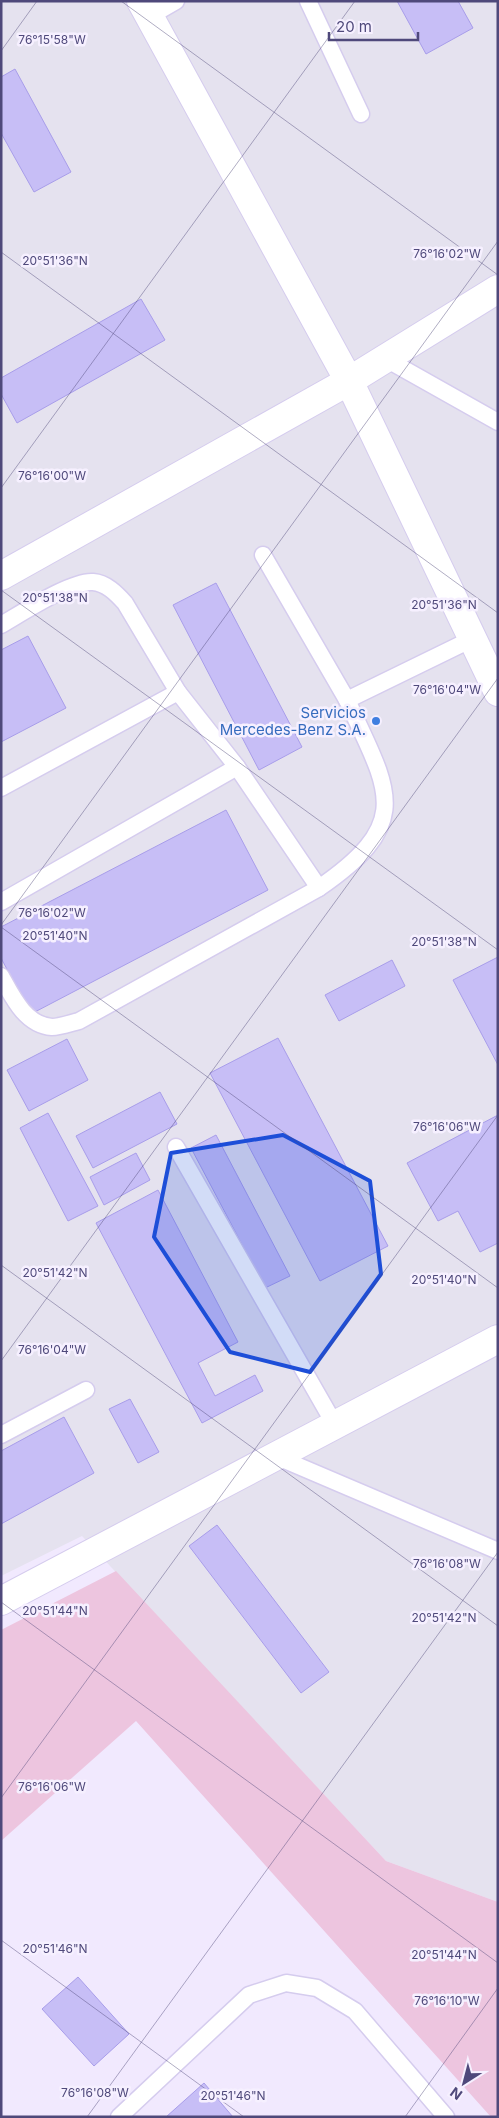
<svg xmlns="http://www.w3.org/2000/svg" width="499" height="2118" font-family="Inter,sans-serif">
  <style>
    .industrial { fill: #e5e2ef }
    .green { fill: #edc5df }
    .building { fill: #c7bef6; stroke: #a89dea }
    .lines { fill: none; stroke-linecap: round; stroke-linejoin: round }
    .lane-casing { stroke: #d5ccee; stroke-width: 19 }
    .street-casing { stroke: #d5ccee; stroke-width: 30 }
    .lane { stroke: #fff; stroke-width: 16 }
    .street { stroke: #fff; stroke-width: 28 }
    .marked { fill: #1d4ed8; fill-opacity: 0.2; stroke: #1d4ed8; stroke-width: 4; stroke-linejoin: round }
    .ticks { fill: none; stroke: #4f497b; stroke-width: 1; stroke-opacity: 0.45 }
    .shop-dot { fill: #3f7fe0; stroke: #f6f0ff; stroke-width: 2 }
    .labels { text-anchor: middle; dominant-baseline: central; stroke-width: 5; stroke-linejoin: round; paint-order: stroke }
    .shop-label { font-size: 15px; fill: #366cbe; stroke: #f6f0ff; text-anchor: end }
    .ticks-label { font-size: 12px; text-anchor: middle; fill: #4f497b; stroke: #f6f0ff; stroke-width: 5; stroke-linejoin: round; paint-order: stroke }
  </style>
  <rect width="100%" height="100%" fill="#f1e9fe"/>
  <!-- industrial -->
  <polygon class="industrial" points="1,1 498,1 498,1902 386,1861 82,1536 1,1576"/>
  <!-- green -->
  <polygon class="green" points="116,1571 386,1861 498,1902 498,2117 491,2117 136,1721 1,1841 1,1630"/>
  <!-- building -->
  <g class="building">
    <polygon points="397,1 458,1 473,28 426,54"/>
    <polygon points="15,69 71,172 34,192 1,133 1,77"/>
    <polygon points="141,299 165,340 17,423 1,394 1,378"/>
    <polygon points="216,583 302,747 259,770 173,605"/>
    <polygon points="28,636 66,708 1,742 1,650"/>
    <polygon points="226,810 268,890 31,1014 1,958 1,927"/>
    <polygon points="498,957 498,1065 453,980"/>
    <polygon points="392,960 405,986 339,1021 325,995"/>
    <polygon points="278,1038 388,1246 320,1281 210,1073"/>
    <polygon points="67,1039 88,1080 29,1111 7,1070"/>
    <polygon points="160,1092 177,1124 93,1168 76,1136"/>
    <polygon points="48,1113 98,1206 68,1221 20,1128"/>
    <polygon points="498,1115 498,1243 480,1252 458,1211 438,1221 407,1163"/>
    <polygon points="216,1135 290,1276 265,1288 191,1148"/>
    <polygon points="136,1153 150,1180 104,1205 90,1177"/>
    <polygon points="158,1190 238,1342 198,1363 215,1396 255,1375 263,1391 202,1423 96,1223"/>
    <polygon points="130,1399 159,1452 138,1463 109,1409"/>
    <polygon points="64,1417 94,1473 1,1524 1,1451"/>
    <polygon points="217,1525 329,1672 301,1693 189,1546"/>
    <polygon points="78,1977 129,2034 94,2066 42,2009"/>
    <polygon points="204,2083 233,2117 166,2117"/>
  </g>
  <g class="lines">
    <!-- lane casing -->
    <g class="lane-casing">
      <g id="lane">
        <polyline points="308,1 361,114"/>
        <polyline points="150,16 176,1"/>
        <polyline points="386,359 498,422"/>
        <polyline points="263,555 347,700 472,639"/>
        <path d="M1,625C22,613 72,580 93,582C106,583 116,593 125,603L178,692L237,767L319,888"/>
        <polyline points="1,788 178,692"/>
        <polyline points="1,902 237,767"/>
        <path d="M1,976C12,996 25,1025 52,1027C60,1027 71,1023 79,1021L319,888C415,822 389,791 347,700"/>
        <polyline points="176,1147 335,1425"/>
        <polyline points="1,1435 86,1390"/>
        <polyline points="275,1456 498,1551"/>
        <polyline points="119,2117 249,1995 286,1983 317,1988 355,2011 446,2117"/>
      </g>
    </g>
    <!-- street casing -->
    <g class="street-casing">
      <g id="street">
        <polyline points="141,1 349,381 498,692"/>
        <polyline points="1,576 349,381 498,289"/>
        <polyline points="1,1601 498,1339"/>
      </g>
    </g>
    <!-- lane -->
    <use href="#lane" class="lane"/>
    <!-- street -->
    <use href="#street" class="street"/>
  </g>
  <!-- marked area -->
  <path class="marked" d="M283,1135L370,1181L381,1274L310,1372L230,1352L154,1237L171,1153Z"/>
  <!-- ticks -->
  <path class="ticks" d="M121,1L498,275M1,51L37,1M1,252L498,613M1,488L355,1M1,590L498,950M1,925L498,241M1,927L498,1288M1,1265L498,1626M1,1361L498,678M1,1602L498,1963M1,1798L498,1115M1,1940L244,2117M87,2117L498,1552M405,2117L498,1988"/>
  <!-- markers -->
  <circle class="shop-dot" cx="376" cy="721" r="5"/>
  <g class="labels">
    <!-- shop labels -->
    <g class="shop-label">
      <text x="366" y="712">Servicios<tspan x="366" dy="17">Mercedes-Benz S.A.</tspan></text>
    </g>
  </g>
  <g class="ticks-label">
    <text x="52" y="44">76°15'58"W</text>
    <text x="447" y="258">76°16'02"W</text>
    <text x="55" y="265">20°51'36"N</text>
    <text x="52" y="480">76°16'00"W</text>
    <text x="55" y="602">20°51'38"N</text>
    <text x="444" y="609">20°51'36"N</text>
    <text x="447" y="694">76°16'04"W</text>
    <text x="52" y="917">76°16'02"W</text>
    <text x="55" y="940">20°51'40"N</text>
    <text x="444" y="946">20°51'38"N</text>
    <text x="447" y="1131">76°16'06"W</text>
    <text x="55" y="1277">20°51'42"N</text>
    <text x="444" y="1284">20°51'40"N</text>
    <text x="52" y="1354">76°16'04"W</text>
    <text x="447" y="1568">76°16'08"W</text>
    <text x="55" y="1615">20°51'44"N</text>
    <text x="444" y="1622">20°51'42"N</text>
    <text x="52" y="1791">76°16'06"W</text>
    <text x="55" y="1953">20°51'46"N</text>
    <text x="444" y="1959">20°51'44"N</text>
    <text x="447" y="2005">76°16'10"W</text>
    <text x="95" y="2097">76°16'08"W</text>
    <text x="233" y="2100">20°51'46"N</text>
  </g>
  <!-- border -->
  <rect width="499" height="2118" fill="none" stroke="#4f497b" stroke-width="5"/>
  <!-- north arrow -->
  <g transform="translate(464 2083) rotate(216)" stroke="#f6f0ff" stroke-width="4" paint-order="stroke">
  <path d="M0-4L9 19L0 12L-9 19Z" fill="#4f497b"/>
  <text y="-8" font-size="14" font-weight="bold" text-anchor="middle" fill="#4f497b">N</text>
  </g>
  <!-- scale -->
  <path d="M329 32v8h89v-8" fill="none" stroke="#4f497b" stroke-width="2.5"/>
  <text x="336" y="32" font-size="15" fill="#4f497b" stroke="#f6f0ff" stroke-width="4" paint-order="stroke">20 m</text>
</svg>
